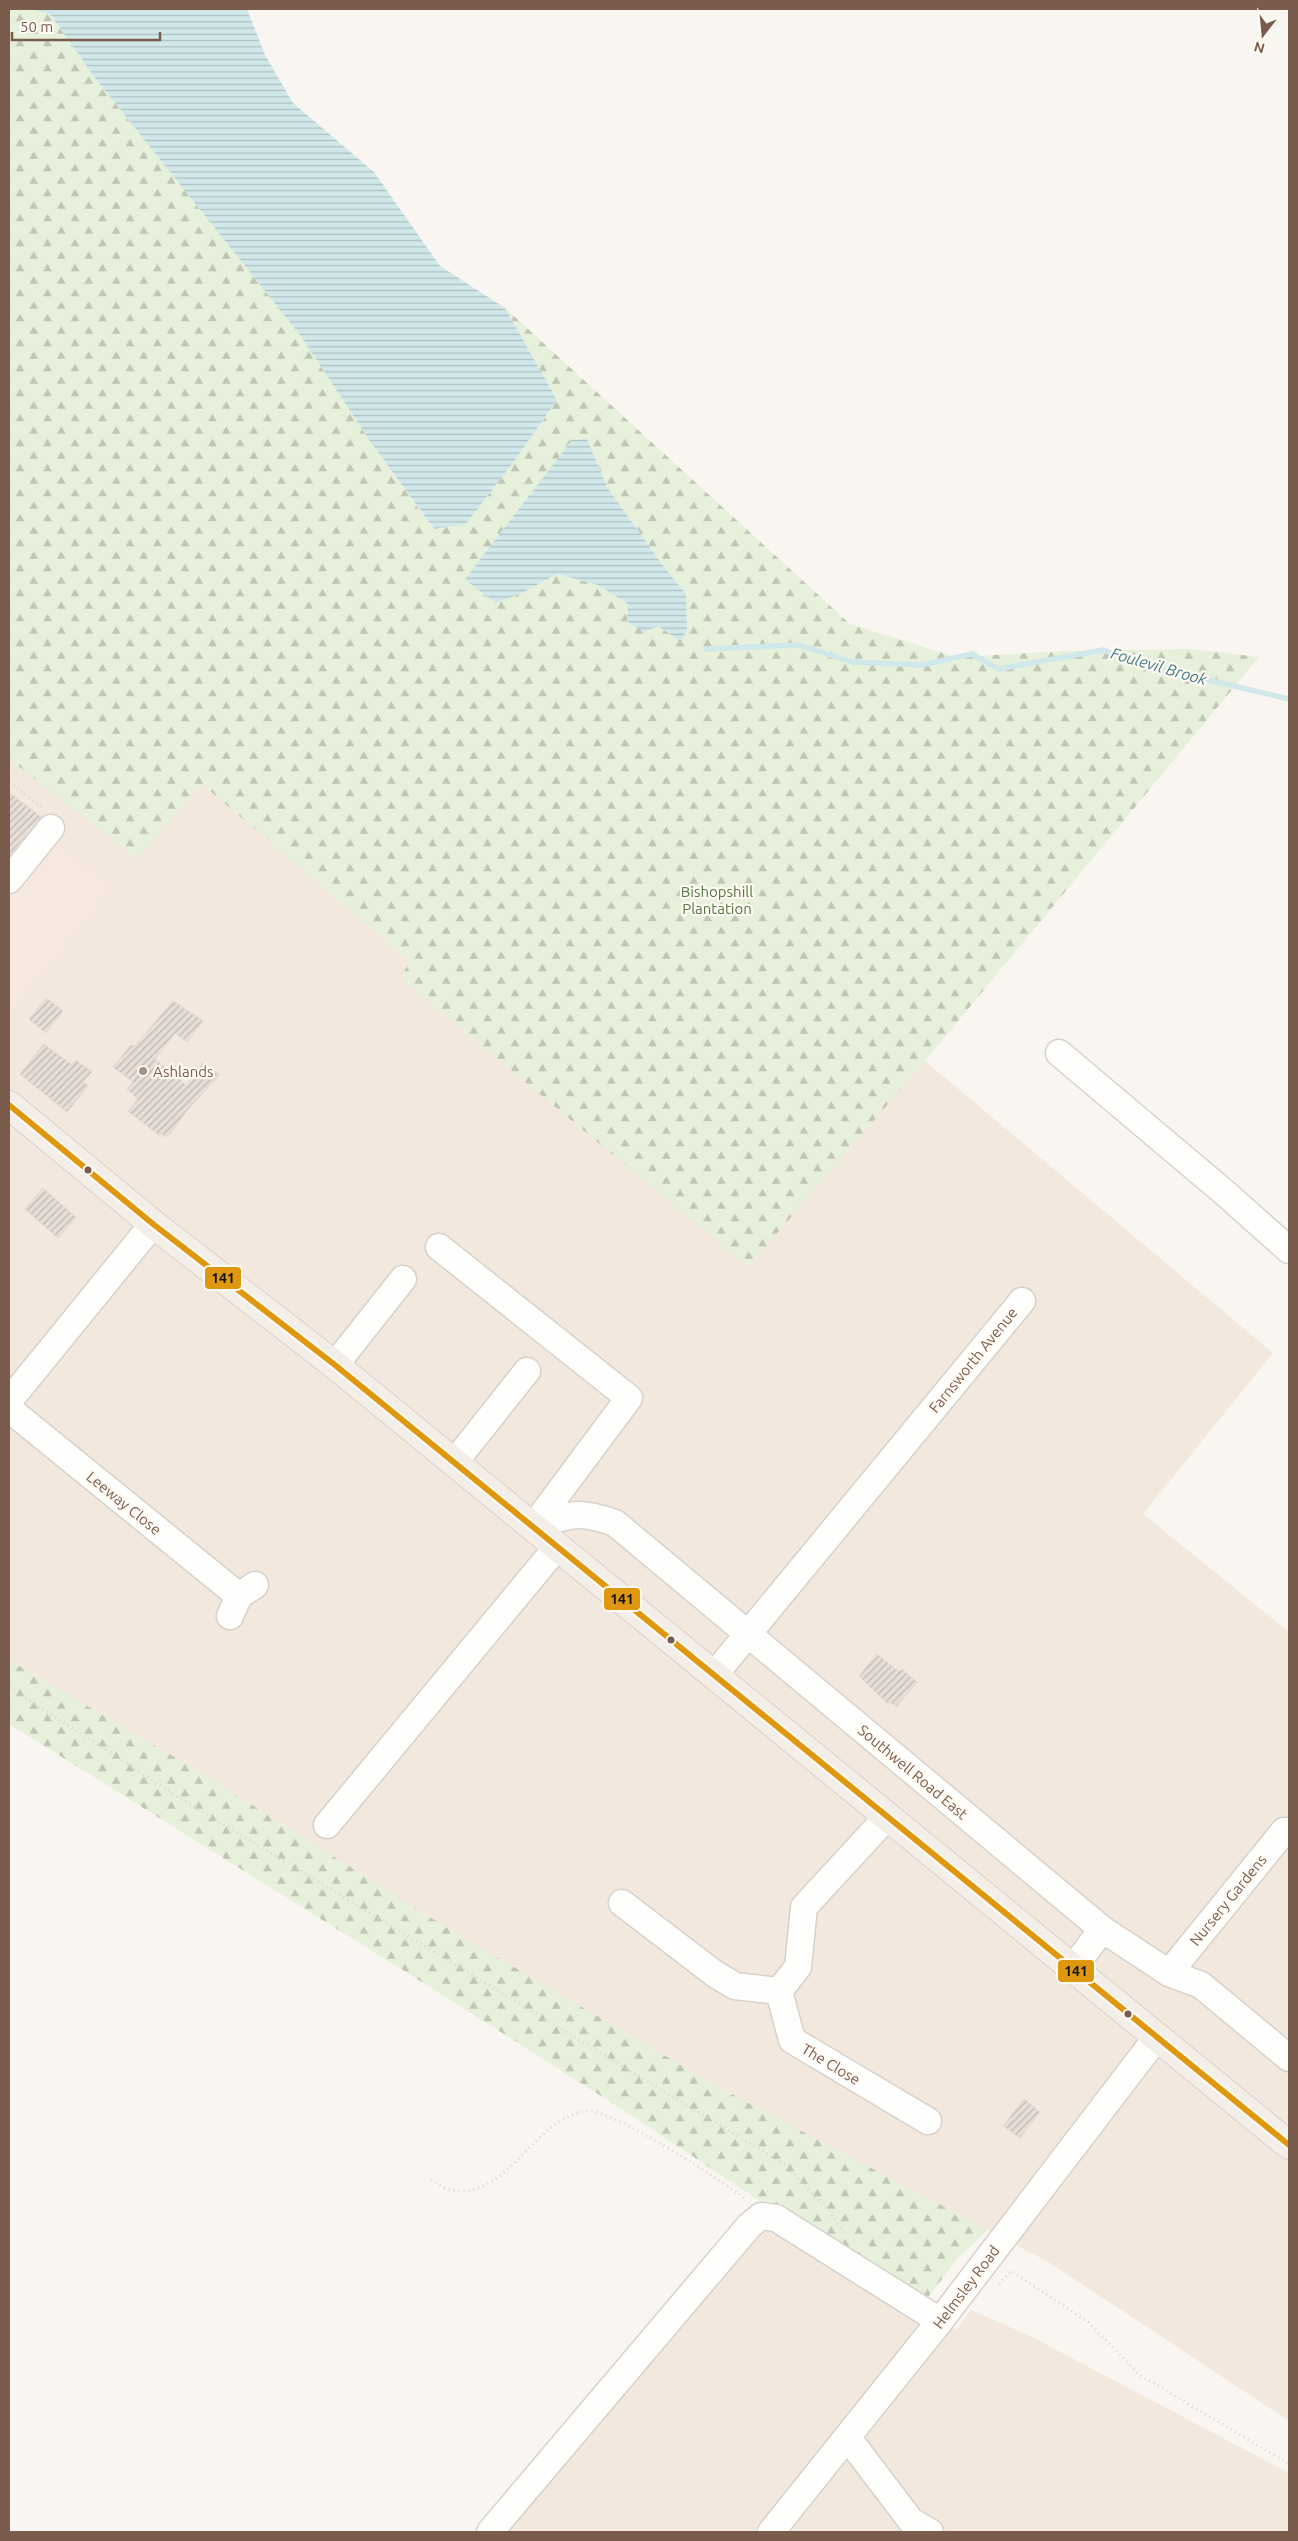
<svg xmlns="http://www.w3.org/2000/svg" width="1298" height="2541" font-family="Ubuntu,sans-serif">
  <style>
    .residential { fill: #f2e8de }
    .commercial { fill: #f6e8e1 }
    .forest { fill: url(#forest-firs); fill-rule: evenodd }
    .water { fill: url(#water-rules) }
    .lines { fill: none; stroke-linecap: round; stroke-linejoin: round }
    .stream { stroke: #d0e8ea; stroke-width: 5.5 }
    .building { fill: url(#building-hatch); stroke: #e2d8d2 }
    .minor-casing { stroke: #d7d1cb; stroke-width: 29 }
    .major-casing { stroke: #dad1cc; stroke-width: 30 }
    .path { stroke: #dcd5d0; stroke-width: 3; stroke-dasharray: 1 4; stroke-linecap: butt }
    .minor { stroke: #fefefd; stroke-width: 26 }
    .major { stroke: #f3eee8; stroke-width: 28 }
    .bus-1-casing { stroke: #fffaf3; stroke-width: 10 }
    .bus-1 { stroke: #de970f; stroke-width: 6 }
    .poi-dot { fill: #a69286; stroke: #fffaf3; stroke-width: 2 }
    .bus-dot { fill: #7a5c4d; stroke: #fffaf3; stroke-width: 2 }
    .labels { text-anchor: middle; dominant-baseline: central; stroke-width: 4.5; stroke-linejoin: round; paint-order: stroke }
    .park-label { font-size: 15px; fill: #537a41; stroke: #fffaf3 }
    .poi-label { font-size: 15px; fill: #7a5c4d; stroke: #fffaf3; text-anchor: start }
    .street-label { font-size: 15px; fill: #7a5c4d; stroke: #fffaf3 }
    .water-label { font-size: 16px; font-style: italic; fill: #437c86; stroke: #fffaf3 }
    .line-badge { stroke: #fffaf3; stroke-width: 2 }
    .pale-badge-label { font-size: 14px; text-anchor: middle; font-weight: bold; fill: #111 }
  </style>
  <defs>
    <pattern id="forest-firs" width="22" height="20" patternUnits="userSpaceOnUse" patternTransform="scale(1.25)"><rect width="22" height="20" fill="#e7f0db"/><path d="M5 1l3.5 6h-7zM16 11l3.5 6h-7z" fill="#c0c6b4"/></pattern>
    <pattern id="water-rules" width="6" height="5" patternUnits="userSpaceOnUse" patternTransform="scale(1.25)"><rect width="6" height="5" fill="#d0e8ea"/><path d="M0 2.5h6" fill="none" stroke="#aebfc0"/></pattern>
    <pattern id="building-hatch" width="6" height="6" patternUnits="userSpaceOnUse" patternTransform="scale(1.25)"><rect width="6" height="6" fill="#e6ded7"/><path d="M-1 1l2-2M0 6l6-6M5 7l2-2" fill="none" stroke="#bfb7b1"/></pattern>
  </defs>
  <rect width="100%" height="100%" fill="#f9f5f0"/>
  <!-- residential -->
  <g class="residential">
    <polygon points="9,759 137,859 202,784 410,962 401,979 748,1266 925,1061 1273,1353 1143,1514 1289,1632 1289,2421 1050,2263 715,2085 444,1926 195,1769 9,1660"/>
    <polygon points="761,2216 956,2330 971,2310 1032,2337 1289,2473 1289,2532 490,2532"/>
  </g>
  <!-- commercial -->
  <polygon class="commercial" points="9,792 45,821 41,827 116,888 9,1018"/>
  <!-- forest -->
  <g class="forest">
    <path d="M9,9H30L50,14L95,78L300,335L372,444L433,529L466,523L515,460L557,400L505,308L850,624L956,657L1067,651L1190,649L1259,657L925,1061L748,1267L401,979L409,961L202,784L137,859L9,759ZM587,439L607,487L661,563L685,594L627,622L628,604L598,585L557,574L522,593L465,579L572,440Z"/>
    <polygon points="9,1660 195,1769 444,1926 715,2085 988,2230 957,2259 928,2297 910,2296 850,2261 640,2121 457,2004 9,1724"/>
  </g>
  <!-- water -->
  <g class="water">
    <polygon points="30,9 247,9 265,55 293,103 374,172 440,266 505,308 557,400 515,460 466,524 434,529 372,444 300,335 95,78 50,14"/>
    <polygon points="587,439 607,487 661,563 686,594 687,631 680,641 658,626 644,632 627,622 628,604 598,585 557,574 522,593 495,603 465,579 572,440"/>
  </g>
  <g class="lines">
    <!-- stream -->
    <polyline class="stream" points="707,649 799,645 852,662 922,665 972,654 999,669 1103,650 1158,668 1289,699"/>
  </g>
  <!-- building -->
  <g class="building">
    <polygon points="9,792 41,817 9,856"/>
    <polygon points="46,998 63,1011 46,1033 29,1019"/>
    <polygon points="173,1001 203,1021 187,1042 175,1033 155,1059 186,1085 203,1063 219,1075 185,1113 170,1134 165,1137 161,1133 160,1136 128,1111 138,1099 127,1089 133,1082 113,1067 131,1045 135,1046"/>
    <polygon points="44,1044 72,1065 76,1060 92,1072 83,1082 88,1086 67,1112 20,1074"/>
    <polygon points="43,1188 76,1217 58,1238 25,1209"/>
    <polygon points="877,1654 899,1672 902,1669 917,1682 896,1707 890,1702 888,1704 859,1676"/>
    <polygon points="1024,2099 1040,2112 1020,2138 1003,2126"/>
  </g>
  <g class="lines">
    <!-- minor casing -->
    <g class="minor-casing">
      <g id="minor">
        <polyline points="9,880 51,828"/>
        <polyline points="1059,1053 1225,1193 1289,1250"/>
        <polyline points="439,1247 629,1398 533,1527"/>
        <polyline points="335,1365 403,1279"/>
        <polyline points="9,1401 153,1224"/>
        <polyline points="9,1409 239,1596"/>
        <polyline points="454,1463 527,1371"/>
        <path d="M533,1527C569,1514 578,1510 615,1523L1102,1929L1169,1973L1201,1985L1289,2058"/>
        <polyline points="230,1616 239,1596 255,1585"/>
        <polyline points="715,1674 1022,1301"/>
        <polyline points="327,1825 557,1547"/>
        <polyline points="622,1903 715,1974 735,1986 779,1991 792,2040 928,2121"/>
        <polyline points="1073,1969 1102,1929"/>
        <polyline points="1169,1973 1284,1831 1289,1831"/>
        <polyline points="779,1991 798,1967 804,1907 888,1816"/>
        <polyline points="848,2438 911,2521 930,2532"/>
        <polyline points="490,2532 749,2226 761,2216 776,2218 940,2321"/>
        <polyline points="771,2532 940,2321 1157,2037"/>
      </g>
    </g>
    <!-- major casing -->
    <g class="major-casing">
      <polyline id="major" points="9,1105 153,1224 335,1365 1289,2145"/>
    </g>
    <!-- path -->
    <g class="path">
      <polyline points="9,782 42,807"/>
      <polyline points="9,1687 183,1800 784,2164 829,2211 843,2232"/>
      <path d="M431,2180C437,2183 444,2189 451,2190C508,2201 535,2116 587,2111C610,2108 725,2182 745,2199"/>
      <polyline points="999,2284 1011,2271 1088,2322 1140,2375 1289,2464"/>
    </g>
    <!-- minor -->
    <use href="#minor" class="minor"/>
    <!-- major -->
    <use href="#major" class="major"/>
    <!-- bus-1 casing -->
    <g class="bus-1-casing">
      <polyline id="bus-1" points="9,1105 153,1224 335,1365 1289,2145"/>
    </g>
    <!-- bus-1 -->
    <use href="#bus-1" class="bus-1"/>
  </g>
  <!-- markers -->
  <circle class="poi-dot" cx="143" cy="1071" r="5"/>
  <g class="bus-dot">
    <circle cx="88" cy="1170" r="4.5"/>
    <circle cx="671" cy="1640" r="4.5"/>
    <circle cx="1128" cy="2014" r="4.5"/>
  </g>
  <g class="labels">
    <!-- park labels -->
    <g class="park-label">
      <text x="717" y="891">Bishopshill<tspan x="717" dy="17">Plantation</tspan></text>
    </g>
    <!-- poi labels -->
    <g class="poi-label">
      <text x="153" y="1071">Ashlands</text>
    </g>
    <!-- street labels -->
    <g class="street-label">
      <text transform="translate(973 1360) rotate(-51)">Farnsworth Avenue</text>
      <text transform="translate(124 1503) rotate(39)">Leeway Close</text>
      <text transform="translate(913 1772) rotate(40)">Southwell Road East</text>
      <text transform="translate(1228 1900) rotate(-51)">Nursery Gardens</text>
      <text transform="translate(831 2064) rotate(31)">The Close</text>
      <text transform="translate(966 2287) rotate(-53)">Helmsley Road</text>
    </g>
    <!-- water labels -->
    <g class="water-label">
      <text transform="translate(1159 666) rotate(16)">Foulevil Brook</text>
    </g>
  </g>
  <g class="line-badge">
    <rect x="204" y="1266" width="38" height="24" rx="5" fill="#de970f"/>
    <rect x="603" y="1587" width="38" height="24" rx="5" fill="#de970f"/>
    <rect x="1057" y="1959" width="38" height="24" rx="5" fill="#de970f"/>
  </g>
  <g class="pale-badge-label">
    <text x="223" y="1283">141</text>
    <text x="622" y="1604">141</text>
    <text x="1076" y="1976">141</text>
  </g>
  <!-- border -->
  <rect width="1298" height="2541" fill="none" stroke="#7a5c4d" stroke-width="20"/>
  <!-- north arrow -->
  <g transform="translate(1263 35) rotate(196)" stroke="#fffaf3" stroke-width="4" paint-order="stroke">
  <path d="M0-4L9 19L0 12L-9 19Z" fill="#7a5c4d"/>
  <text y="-8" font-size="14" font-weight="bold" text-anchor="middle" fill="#7a5c4d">N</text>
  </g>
  <!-- scale -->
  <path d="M12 32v8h148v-8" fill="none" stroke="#7a5c4d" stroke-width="2.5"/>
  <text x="20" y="32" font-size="15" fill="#7a5c4d" stroke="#fffaf3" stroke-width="4" paint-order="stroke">50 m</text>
</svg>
